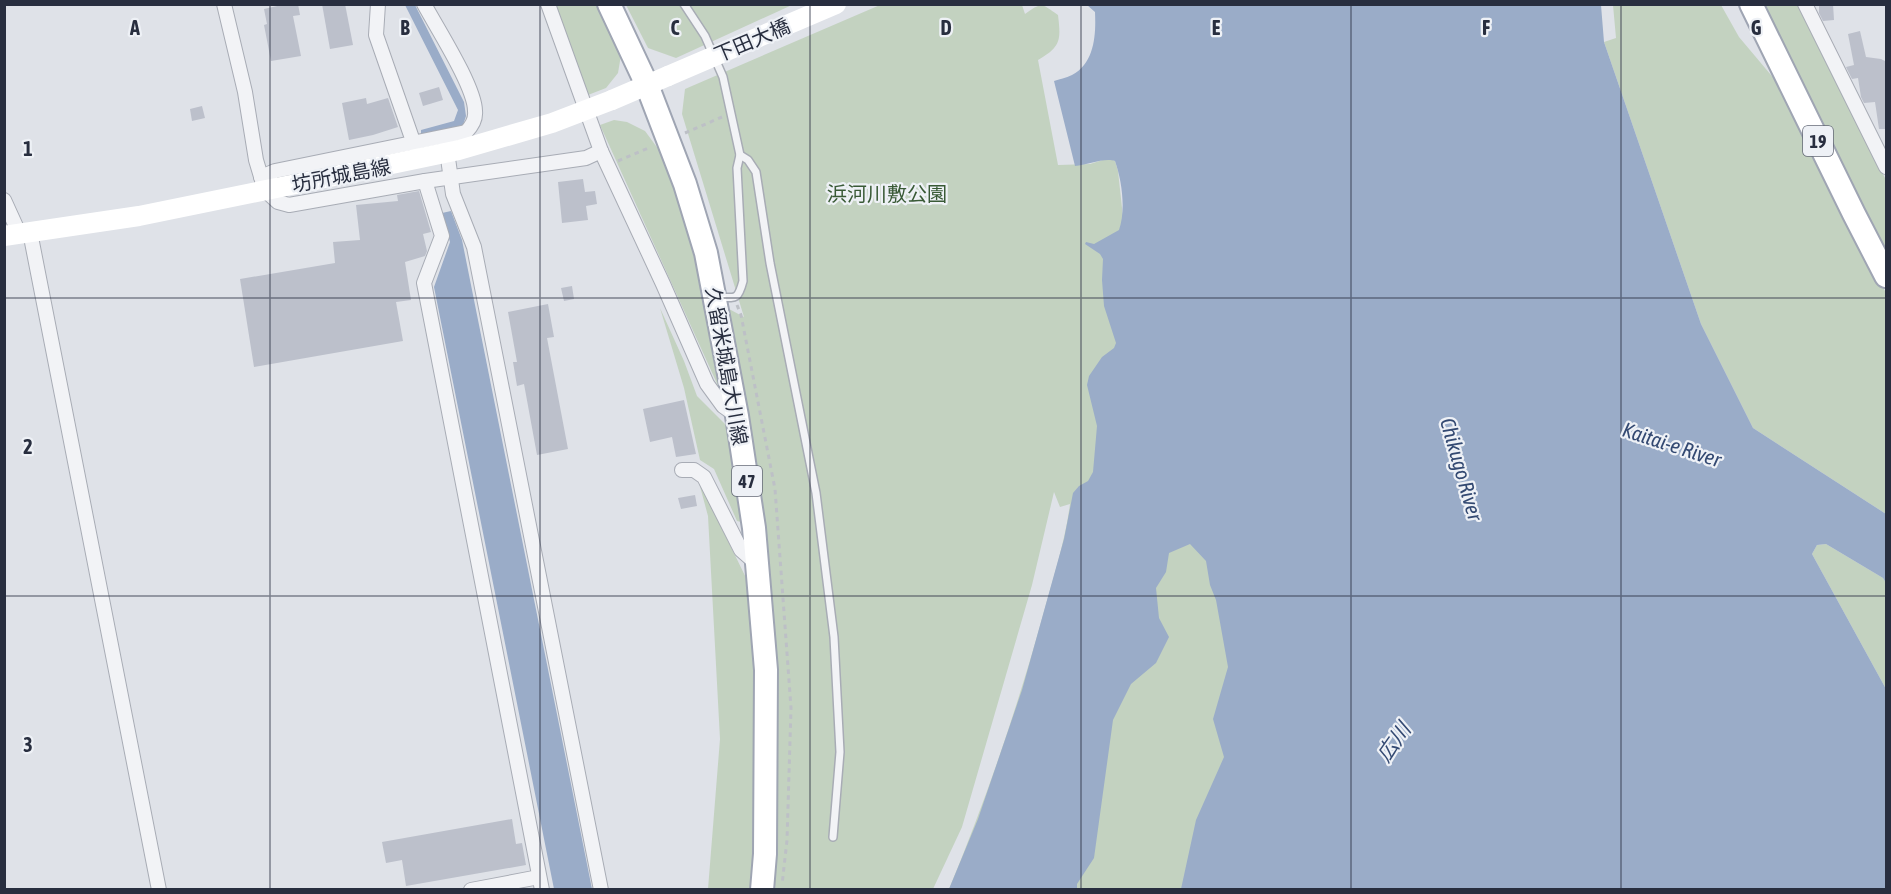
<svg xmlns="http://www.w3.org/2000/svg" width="1891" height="894" font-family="'Asap Condensed','Noto Sans JP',sans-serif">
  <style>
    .green { fill: #c3d2c0 }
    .water { fill: #9aacc8 }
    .building { fill: #bcc0cb }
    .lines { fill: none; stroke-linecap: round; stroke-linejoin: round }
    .lane-casing { stroke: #a8acb5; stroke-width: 10 }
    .street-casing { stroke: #a8acb5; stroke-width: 16 }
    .primary-casing { stroke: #9fa5b3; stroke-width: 26 }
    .path { stroke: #bdc0c6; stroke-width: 3; stroke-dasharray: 4.5 4.5; stroke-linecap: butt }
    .lane { stroke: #f2f3f6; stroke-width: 7 }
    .street { stroke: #f2f3f6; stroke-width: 14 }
    .secondary { stroke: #fff; stroke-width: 20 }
    .primary { stroke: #fff; stroke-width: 22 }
    .secondary-bridge { stroke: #fff; stroke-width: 20 }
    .grid { fill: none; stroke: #282e3f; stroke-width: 1.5; stroke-opacity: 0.55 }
    .labels { text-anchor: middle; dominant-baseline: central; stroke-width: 4.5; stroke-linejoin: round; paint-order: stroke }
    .shield { fill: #eef1f6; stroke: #636876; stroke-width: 1.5 }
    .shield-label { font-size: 18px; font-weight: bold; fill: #282e3f }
    .street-label { font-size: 20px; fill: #282e3f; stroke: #eef1f6 }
    .park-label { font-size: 20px; fill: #395a36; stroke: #eef1f6 }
    .water-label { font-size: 21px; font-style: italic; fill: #334972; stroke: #eef1f6 }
    .grid-label { font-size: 20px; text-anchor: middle; font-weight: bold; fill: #282e3f; stroke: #eef1f6; stroke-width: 4.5; stroke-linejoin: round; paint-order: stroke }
  </style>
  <rect width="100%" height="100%" fill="#dfe2e8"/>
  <!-- green -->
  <g class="green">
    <polygon points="556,5 596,5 621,55 618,73 606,88 588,95"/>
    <polygon points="626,5 792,5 676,58 648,48"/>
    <path d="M880,5H1022L1025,14C1042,2 1041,3 1058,15C1061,40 1061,47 1038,60L1058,165L1090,164L1109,158L1115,161L1118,171L1123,217L1113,589L1223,513L1261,723L1199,889H949C986,800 1017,709 1043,615C1053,579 1065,542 1070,504L1060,507L1054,492L1032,585L962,827L933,889H771L776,837L777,689L760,500L729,309L744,317L682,114L685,89Z"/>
    <polygon points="1613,5 1721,5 1739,37 1782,88 1886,293 1886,514 1753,428 1701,324 1604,42 1616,38"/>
    <polygon points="1763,5 1798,5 1886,180 1886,255"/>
    <polygon points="614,120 627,122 645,131 659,150 689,228 719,388 600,125"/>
    <polygon points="660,308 684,361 697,396 730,429 746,523 737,521 714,469 700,460 684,388"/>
    <polygon points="698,479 749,584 758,690 756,857 753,889 708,889 720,739 708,516"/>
    <polygon points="1826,544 1883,578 1886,583 1886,689 1812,554 1817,545"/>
  </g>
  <!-- water -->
  <g class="water">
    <polygon points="405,5 415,5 464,102 466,116 463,125 421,136 421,130 454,121 458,110"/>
    <path d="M1087,5H1601L1604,42L1701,324L1753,428L1886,514V583L1883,578L1826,544L1817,545L1812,554L1886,689V889H1181L1196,820L1224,757L1213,719L1228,667L1216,600L1210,585L1206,561L1190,544L1169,553L1166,572L1156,588L1159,618L1169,637L1156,663L1131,684L1113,720L1094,858L1077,884V889H949L978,819L1022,690L1064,539L1073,493L1079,486L1088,481L1093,472L1097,426L1087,385L1089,376L1102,357L1114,348L1116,343L1104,306L1102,280L1103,259L1100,254L1085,244L1086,242L1094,244L1119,230C1126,210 1122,181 1115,161C1105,157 1087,165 1075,166L1054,81C1059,79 1066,78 1072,75C1095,63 1096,34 1095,12Z"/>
    <polygon points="451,211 462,240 592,889 554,889 434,287 450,242 442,213"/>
  </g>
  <!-- building -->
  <g class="building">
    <polygon points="286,4 298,4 300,15 293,16 301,56 271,61 264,25 267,24 264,9"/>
    <polygon points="322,4 345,4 353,45 330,49"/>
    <polygon points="1819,4 1833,4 1834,20 1823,21 1819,13"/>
    <polygon points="1860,31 1866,57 1881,59 1887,62 1887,129 1879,129 1875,102 1864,103 1861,97 1858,78 1852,79 1846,67 1854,65 1848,34"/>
    <polygon points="439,87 443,100 423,106 419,93"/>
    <polygon points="366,98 367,104 388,98 398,127 373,135 349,140 342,103"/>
    <polygon points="202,106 205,118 192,121 190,109"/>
    <polygon points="583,179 585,192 595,191 597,204 586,206 588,220 562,223 558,182"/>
    <polygon points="419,191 431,232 423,234 427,251 425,256 405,262 411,300 396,302 403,341 254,367 240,279 335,263 333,242 360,240 356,205 398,201 397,195"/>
    <polygon points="572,286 574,299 564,301 561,288"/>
    <polygon points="548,304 554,337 547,338 568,449 537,455 524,384 517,386 513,362 517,362 508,312"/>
    <polygon points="684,400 696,454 676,457 672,437 650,442 643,409"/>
    <polygon points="695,495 697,506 681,509 678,498"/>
    <polygon points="512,819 516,844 522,843 526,865 406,886 402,860 386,863 382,842"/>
  </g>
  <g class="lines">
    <!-- lane casing -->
    <g class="lane-casing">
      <g id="lane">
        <path d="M684,4L705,36L723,77L740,155L737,168L743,281C738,300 736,298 718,297"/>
        <polyline points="740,155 748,160 756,172 770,263 816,493 834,637 840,752 833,837"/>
      </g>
    </g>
    <!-- street casing -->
    <g class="street-casing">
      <g id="street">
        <polyline points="224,4 245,92 256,160 265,190 278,202 289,205 425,181 586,158 601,151"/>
        <polyline points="378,4 376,35 414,144"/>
        <polyline points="548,4 601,151 663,284 707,384 723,406 737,416"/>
        <polyline points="1805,4 1886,167"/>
        <polyline points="445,137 453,194 474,247 601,890"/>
        <path d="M261,177L275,171L466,132C472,126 476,120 475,111C475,87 437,28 424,4"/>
        <polyline points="425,181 442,236 424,283 542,890"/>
        <polyline points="4,200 19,233"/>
        <polyline points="30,232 159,890"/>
        <polyline points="682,470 694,470 704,477 741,550 758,565"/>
        <polyline points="471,890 539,877"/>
      </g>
    </g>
    <!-- primary casing -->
    <g class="primary-casing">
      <g id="primary">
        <polyline points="609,4 647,85 685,184 706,253 737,416 754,528 766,670 765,854 762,890"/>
        <polyline points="1751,4 1854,214 1886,276"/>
      </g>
    </g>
    <!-- path -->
    <g class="path">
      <polyline points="685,133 722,117"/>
      <polyline points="618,161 651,147"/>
      <polyline points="737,305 741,315 775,489 791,708 787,840 782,885"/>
    </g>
    <!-- lane -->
    <use href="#lane" class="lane"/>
    <!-- street -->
    <use href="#street" class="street"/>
    <!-- secondary -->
    <g class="secondary">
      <polyline points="612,100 668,76"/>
      <polyline points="4,236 139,216 296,184"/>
    </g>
    <!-- primary -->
    <use href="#primary" class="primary"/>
    <!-- secondary-bridge -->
    <g class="secondary-bridge">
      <polyline points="668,76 836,4"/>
      <polyline points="296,184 459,150 552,123 612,100"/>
    </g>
  </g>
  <!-- grid -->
  <path class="grid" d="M270,4V890M540,4V890M810,4V890M1081,4V890M1351,4V890M1621,4V890M4,298H1886M4,596H1886"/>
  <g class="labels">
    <!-- shield labels -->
    <g class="shield">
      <rect x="1803" y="126" width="30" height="30" rx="4.5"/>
      <rect x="732" y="466" width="30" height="30" rx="4.5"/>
    </g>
    <g class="shield-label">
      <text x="1818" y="141">19</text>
      <text x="747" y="481">47</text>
    </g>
    <!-- street labels -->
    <g class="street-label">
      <text transform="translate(752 40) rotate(-23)">下田大橋</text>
      <text transform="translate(341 175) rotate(-11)">坊所城島線</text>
      <text transform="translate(727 366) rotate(80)">久留米城島大川線</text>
    </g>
    <!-- park labels -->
    <g class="park-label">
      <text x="887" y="193">浜河川敷公園</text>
    </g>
    <!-- water labels -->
    <g class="water-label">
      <text transform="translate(1672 444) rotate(18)">Kaitai-e River</text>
      <text transform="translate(1462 469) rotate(74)">Chikugo River</text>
      <text transform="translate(1393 742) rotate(-55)">広川</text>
    </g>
  </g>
  <g class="grid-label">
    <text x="135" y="35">A</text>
    <text x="405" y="35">B</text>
    <text x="675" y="35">C</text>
    <text x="946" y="35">D</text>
    <text x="1216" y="35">E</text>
    <text x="1486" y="35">F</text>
    <text x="1756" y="35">G</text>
    <text x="28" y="156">1</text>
    <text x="28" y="454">2</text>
    <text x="28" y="752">3</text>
  </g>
  <!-- border -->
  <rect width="1891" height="894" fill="none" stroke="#282e3f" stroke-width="12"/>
</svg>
